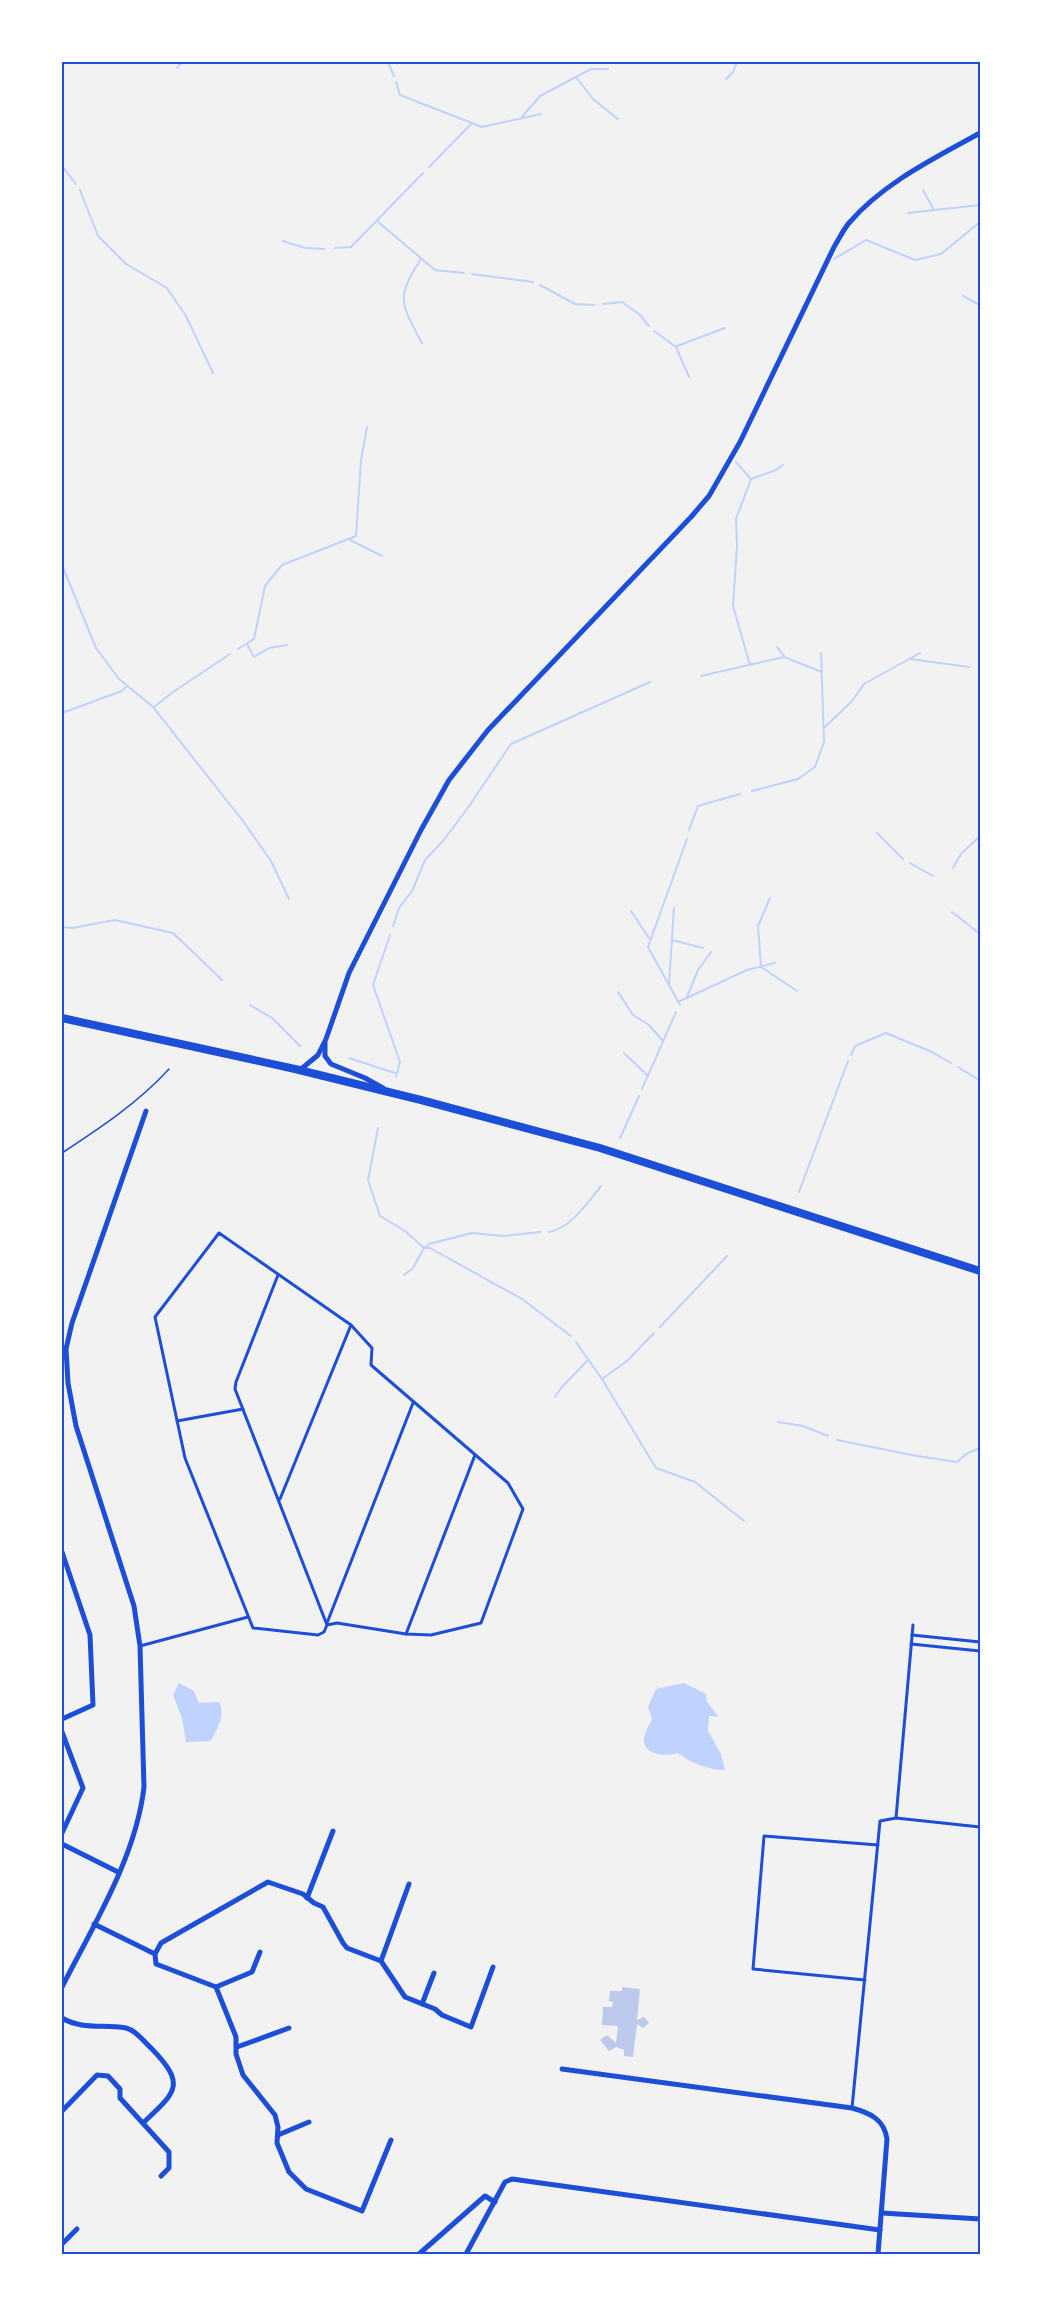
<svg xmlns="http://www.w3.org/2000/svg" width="1042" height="2316" font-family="Jost,sans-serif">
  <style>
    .water { fill: #bfd3fe }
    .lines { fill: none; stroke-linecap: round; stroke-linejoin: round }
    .stream { stroke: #bfd3fe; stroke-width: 2 }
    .building { fill: #bdc9ec }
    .path { stroke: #1d4ed8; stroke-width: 1.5 }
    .service { stroke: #1d4ed8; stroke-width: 3 }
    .minor { stroke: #1d4ed8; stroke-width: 5 }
    .secondary { stroke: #1d4ed8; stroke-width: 8 }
    .neatline { fill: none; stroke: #1d4ed8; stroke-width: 2 }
  </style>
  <rect width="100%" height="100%" fill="#f2f2f2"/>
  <!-- water -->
  <g class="water">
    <path d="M179,1683L194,1691L199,1703L219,1702C226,1716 217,1728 211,1741L186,1742L182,1718L173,1695Z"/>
    <path d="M684,1683L706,1694L707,1702L719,1717L709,1716L708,1731L721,1754L725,1770C708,1770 691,1763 678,1753C668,1756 647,1757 644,1742C643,1734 649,1726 652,1719L648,1707L656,1689Z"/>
  </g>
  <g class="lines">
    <!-- stream -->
    <g class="stream">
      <polyline points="388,62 394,76"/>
      <polyline points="177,68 182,62"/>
      <polyline points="577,78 593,99 618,119"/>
      <polyline points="726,79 733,72 737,62"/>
      <polyline points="396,82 400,95 482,127 541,114"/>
      <polyline points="522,117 540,96 591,69 608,69"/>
      <polyline points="62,166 76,184"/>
      <polyline points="429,167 471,124"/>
      <polyline points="80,190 98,236 126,264 167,288 186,316 213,373"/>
      <polyline points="923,190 934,210"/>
      <polyline points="908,213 980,205"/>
      <polyline points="377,221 435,270 464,273"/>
      <polyline points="283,241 305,248 324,249"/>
      <polyline points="335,248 351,247 423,173"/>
      <path d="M421,259C395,299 401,303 422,343"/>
      <polyline points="834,259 866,240 915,260 941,254 980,222"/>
      <polyline points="472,274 533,282"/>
      <polyline points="540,285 575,304 594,305"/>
      <polyline points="963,296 980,305"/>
      <polyline points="603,304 622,302 639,314 649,326"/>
      <polyline points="654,331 676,347 689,377"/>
      <polyline points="677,346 725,328"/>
      <polyline points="736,462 751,479 736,519 737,546 733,606 750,665"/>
      <polyline points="751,479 776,470 783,465"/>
      <polyline points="350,540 382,556"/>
      <polyline points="62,565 96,648 119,679 153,707 243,821 271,861 289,899"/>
      <polyline points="247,644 254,657 269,648 287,645"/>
      <polyline points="777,647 784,656"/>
      <polyline points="238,649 254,639 265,586 282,565 356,536 361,460 367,427"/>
      <polyline points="910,659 969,667"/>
      <polyline points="701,676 784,657 822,672"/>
      <polyline points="154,707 173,692 230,654"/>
      <polyline points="62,713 122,691 127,686"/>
      <polyline points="825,727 852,701 864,684 920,653"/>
      <polyline points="752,791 798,779 815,767 824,742 821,653"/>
      <polyline points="689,830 698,806 740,794"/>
      <polyline points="877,833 903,859"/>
      <polyline points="910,863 933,876"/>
      <polyline points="953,868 961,854 980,836"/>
      <polyline points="770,898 758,926 761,967 797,991"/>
      <polyline points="631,911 649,938"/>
      <polyline points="952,912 980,934"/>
      <polyline points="393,926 399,908 412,891 425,860 443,841 467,809 511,744 650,682"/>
      <polyline points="62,927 72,928 115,920 173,933 222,980"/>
      <polyline points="390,935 373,985 400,1062 396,1077"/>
      <polyline points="672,940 703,948"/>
      <polyline points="669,983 674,908"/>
      <polyline points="618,992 633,1015 649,1025 662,1040"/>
      <polyline points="687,997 698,970 711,952"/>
      <polyline points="678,1002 747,970 775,963"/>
      <polyline points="250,1005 272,1018 300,1046"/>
      <polyline points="680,1005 648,947 687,839"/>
      <polyline points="624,1053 647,1075"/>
      <polyline points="851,1055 855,1046 886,1033 932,1052 951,1063"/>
      <polyline points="349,1058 395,1073"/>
      <polyline points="958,1067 979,1080"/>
      <polyline points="642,1089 676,1012"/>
      <polyline points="378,1128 368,1180 380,1216 405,1231 424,1248 413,1268 404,1275"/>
      <polyline points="620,1138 639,1096"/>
      <polyline points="799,1192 848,1061"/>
      <path d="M549,1232C570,1229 588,1202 601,1186"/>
      <polyline points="425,1247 429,1244 472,1233 504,1236 540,1232"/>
      <polyline points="424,1248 430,1248 522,1299 571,1336"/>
      <polyline points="660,1327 727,1256"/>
      <polyline points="576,1342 602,1379 656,1468 695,1482 744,1521"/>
      <polyline points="602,1379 627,1361 654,1333"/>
      <polyline points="555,1397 561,1388 587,1361"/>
      <polyline points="778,1422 803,1426 828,1436"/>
      <polyline points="837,1440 917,1456 957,1462 966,1454 980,1448"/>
    </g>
  </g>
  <!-- building -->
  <polygon class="building" points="622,1987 640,1989 637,2020 644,2017 649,2023 643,2028 637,2024 633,2057 624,2056 624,2050 616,2047 609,2051 600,2040 607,2035 616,2043 618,2026 602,2025 603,2007 612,2007 613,2002 609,2001 610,1991 622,1991"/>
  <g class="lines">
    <!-- path -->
    <path class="path" d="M62,1153C100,1128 138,1103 169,1069"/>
    <!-- service -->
    <g class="service">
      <polygon points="219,1233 351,1325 372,1348 371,1365 508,1483 523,1509 481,1623 431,1635 406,1634 337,1623 327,1625 324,1632 318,1635 253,1628 185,1458 155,1317"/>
      <polyline points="278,1275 236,1382 235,1389 327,1625"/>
      <polyline points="177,1421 243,1409"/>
      <polyline points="280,1499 351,1325"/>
      <polyline points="327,1623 413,1403"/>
      <polyline points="406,1634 475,1455"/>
      <polyline points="912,1635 980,1642"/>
      <polyline points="911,1644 980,1651"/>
      <polyline points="140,1646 248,1617"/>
      <polyline points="896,1818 980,1827"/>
      <polyline points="865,1980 753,1969 764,1836 878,1845"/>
      <polyline points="852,2108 880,1821 896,1818 913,1625"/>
    </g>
    <!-- minor -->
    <g class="minor">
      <polyline points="325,1043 325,1056 331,1064 365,1078 383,1088"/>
      <path d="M300,1070L318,1055L326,1039L349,973L421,830L449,780L488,730L691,517L709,496L740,442L834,247C839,239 843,230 849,223C883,183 935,158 980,133"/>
      <polyline points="62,1552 90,1635 93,1705 62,1719"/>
      <polyline points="62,1732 83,1788 62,1833"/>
      <polyline points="62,1844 118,1872"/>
      <polyline points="307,1898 333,1831"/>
      <polyline points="94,1924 155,1954 156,1964 216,1987 236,2037 236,2054 243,2075 275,2115 278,2127 277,2143 289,2172 306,2189 362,2211 391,2140"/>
      <polyline points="155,1954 161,1943 268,1882 303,1894 314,1903 323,1907 343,1943 347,1948 381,1961 405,1997 435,2009 442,2015 471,2027 493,1967"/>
      <polyline points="381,1961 409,1884"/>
      <path d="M62,1987C93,1926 136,1857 144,1787L140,1646L134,1606L76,1426L68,1383L66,1349L72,1323L146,1111"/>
      <polyline points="216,1987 252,1972 260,1952"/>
      <polyline points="422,2004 434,1973"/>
      <path d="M62,2018C82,2030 103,2024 126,2028C137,2031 143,2041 151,2048C187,2085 176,2092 143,2123"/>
      <polyline points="237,2047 289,2028"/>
      <path d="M562,2069L852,2108C870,2113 884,2119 887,2139L878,2254"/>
      <polyline points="62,2111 97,2075 108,2076 120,2089 120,2098 169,2152 169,2168 161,2176"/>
      <polyline points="278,2135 309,2122"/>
      <polyline points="882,2213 980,2219"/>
      <polyline points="62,2244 77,2229"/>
      <polyline points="419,2254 485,2196 495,2202"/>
      <polyline points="466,2254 505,2182 512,2179 880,2230"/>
    </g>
    <!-- secondary -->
    <polyline class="secondary" points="62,1018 295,1069 421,1100 600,1148 980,1271"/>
  </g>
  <!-- border -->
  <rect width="1042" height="2316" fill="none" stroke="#ffffff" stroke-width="126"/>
  <rect x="63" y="63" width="916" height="2190" class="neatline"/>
</svg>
